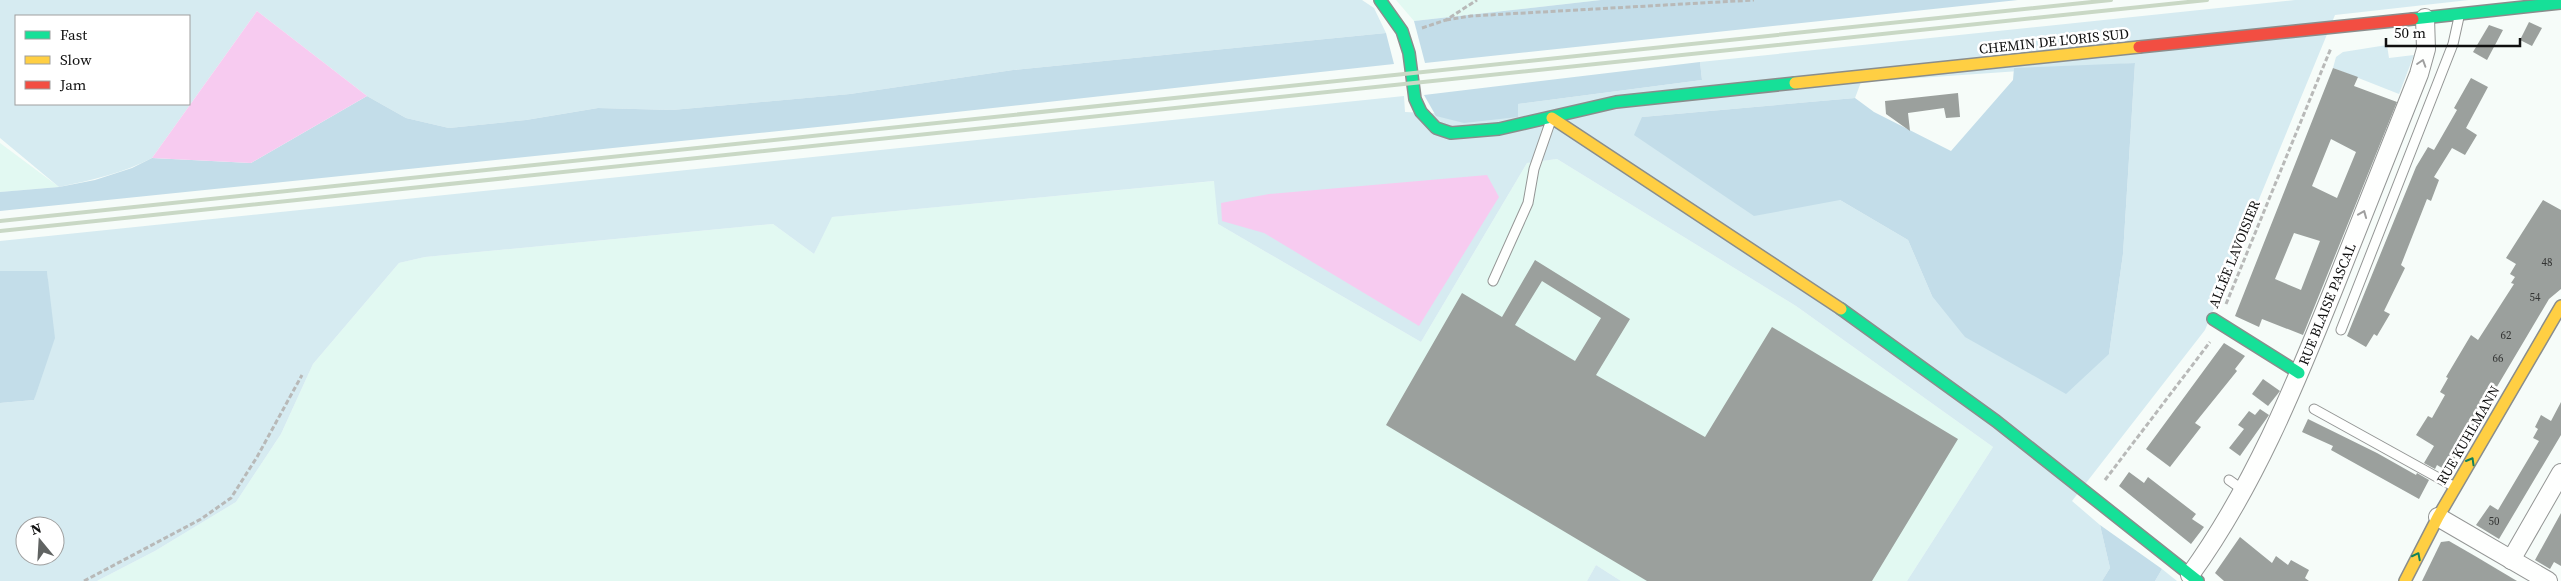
<svg xmlns="http://www.w3.org/2000/svg" width="2561" height="581" font-family="'Source Serif 4',serif">
  <style>
    .farmland { fill: #e2f9f2 }
    .green { fill: #d6ebf1; fill-rule: evenodd }
    .forest { fill: #c3dde9 }
    .water { fill: #f7cbf0 }
    .building { fill: #9ba09d; fill-rule: evenodd }
    .lines { fill: none; stroke-linecap: round; stroke-linejoin: round }
    .lane-casing { stroke: #949695; stroke-width: 11 }
    .street-casing { stroke: #949695; stroke-width: 20 }
    .fast-casing { stroke: #8a8d8c; stroke-width: 14 }
    .slow-casing { stroke: #8a8d8c; stroke-width: 14 }
    .jam-casing { stroke: #8a8d8c; stroke-width: 14 }
    .path { stroke: #b8b9b8; stroke-width: 3; stroke-dasharray: 5 2.5; stroke-linecap: butt }
    .lane { stroke: #fefffe; stroke-width: 9 }
    .street { stroke: #fefffe; stroke-width: 18 }
    .fast { stroke: #16e098; stroke-width: 11 }
    .slow { stroke: #ffcf43; stroke-width: 11 }
    .jam { stroke: #f24e42; stroke-width: 11 }
    .rail { stroke: #c9d8c5; stroke-width: 4 }
    .oneway { stroke: #9f9f9f }
    .oneway2 { stroke: #13825b }
    .labels { text-anchor: middle; dominant-baseline: central; stroke-width: 5; stroke-linejoin: round; paint-order: stroke }
    .number-label { font-size: 11px; fill: #333433 }
    .street-label { font-size: 14px; fill: #101010; stroke: #fff }
  </style>
  <rect width="100%" height="100%" fill="#f6fcf9"/>
  <!-- farmland -->
  <g class="farmland">
    <polygon points="1396,0 1601,0 1414,21"/>
    <polygon points="0,143 59,187 0,192"/>
    <polygon points="1557,159 1796,306 1993,447 1907,581 1621,581 1596,565 1587,581 97,581 155,551 236,502 281,434 313,364 399,263 425,257 773,224 814,254 831,217 1215,181 1218,224 1421,342 1527,163"/>
  </g>
  <!-- green -->
  <g class="green">
    <path d="M0,0H1362L1374,8L1386,33L1013,70L850,94L672,110L598,108L526,120L449,128L406,118L367,96L257,11L152,158C123,173 92,180 59,187L0,138ZM16,16H189V104H16Z"/>
    <path d="M2295,0H2469L2335,15L2205,330L2072,501L2100,525L2110,568L2102,581H1907L1993,447L1796,306L1557,159L1527,163L1421,342L1218,224L1214,181L832,217L814,254L773,224L425,257L399,263L313,364L281,434L236,502L155,551L97,581H0V403L34,400L49,296L47,271H0V241L1404,96L1405,112L1518,117V104L1702,80L1700,62ZM2135,63L2123,254L2109,354L1932,296L1908,240L1840,200L1642,117L1855,98L1861,82ZM25,526H55V556H25Z"/>
    <polygon points="2387,45 2389,58 2414,55 2399,94 2333,68 2336,57 2343,52"/>
    <polygon points="1596,565 1621,581 1587,581"/>
    <polygon points="2162,569 2177,581 2155,581"/>
  </g>
  <!-- forest -->
  <g class="forest">
    <polygon points="1601,0 2018,0 1425,63 1414,21"/>
    <polygon points="1386,33 1394,64 837,125 0,211 0,192 59,187 95,180 132,168 152,158 251,163 367,96 406,118 449,128 526,120 598,108 672,110 850,94 1013,70"/>
    <polygon points="1700,62 1702,80 1518,104 1518,117 1464,123 1436,116 1424,95"/>
    <polygon points="2135,63 2123,254 2109,354 2066,394 1965,337 1932,296 1908,240 1840,200 1754,216 1634,135 1642,117 1855,98 1874,112 1951,151 2013,80 2014,68"/>
    <polygon points="0,271 47,271 55,338 34,400 0,403"/>
    <polygon points="2100,525 2162,569 2155,581 2102,581 2110,568"/>
  </g>
  <!-- water -->
  <g class="water">
    <polygon points="257,11 367,96 251,163 152,158"/>
    <polygon points="1487,175 1499,197 1419,326 1264,233 1222,221 1221,203 1269,194"/>
  </g>
  <!-- building -->
  <g class="building">
    <polygon points="2529,22 2542,28 2532,46 2520,40"/>
    <polygon points="2489,25 2503,30 2487,60 2473,52"/>
    <path d="M2333,68L2358,77L2354,86L2397,102L2303,335L2262,319L2259,327L2235,316ZM2331,139L2356,152L2337,198L2312,186ZM2294,233L2320,241L2301,290L2275,279Z"/>
    <polygon points="2471,78 2488,87 2466,128 2477,135 2465,155 2452,148 2434,177 2439,180 2431,201 2427,199 2401,265 2405,268 2384,311 2390,314 2377,336 2374,334 2366,347 2347,336 2416,167 2428,147 2434,150 2457,110 2454,108"/>
    <polygon points="1958,93 1960,117 1946,118 1944,108 1908,113 1910,131 1886,114 1885,101"/>
    <polygon points="2543,200 2561,210 2561,289 2549,299 2447,471 2437,465 2435,469 2424,463 2434,446 2416,435 2428,416 2432,418 2445,395 2440,392 2448,378 2446,377 2471,335 2478,340 2514,284 2511,283 2515,277 2510,274 2516,264 2506,258"/>
    <path d="M1535,260L1630,319L1596,375L1705,437L1772,327L1958,439L1872,581H1647L1386,425L1462,293L1502,317ZM1542,281L1601,318L1575,361L1515,325Z"/>
    <polygon points="2224,343 2245,356 2235,369 2237,371 2195,423 2201,427 2170,467 2146,449"/>
    <polygon points="2263,379 2280,391 2268,406 2252,394"/>
    <polygon points="2561,402 2561,435 2499,539 2476,525 2490,505 2498,510 2539,441 2533,438 2538,429 2535,427 2541,415 2551,421"/>
    <polygon points="2260,409 2269,415 2240,456 2229,448 2244,429 2238,425 2249,411 2255,415"/>
    <polygon points="2308,419 2377,453 2416,475 2417,473 2429,480 2419,499 2331,450 2333,446 2302,432"/>
    <polygon points="2129,472 2144,483 2148,477 2196,514 2192,519 2204,527 2191,544 2119,486"/>
    <polygon points="2561,513 2561,566 2554,562 2550,569 2535,560"/>
    <polygon points="2240,537 2272,563 2276,556 2288,565 2291,560 2309,570 2305,578 2309,581 2224,581 2215,573"/>
    <polygon points="2449,541 2475,556 2517,581 2422,581 2441,542"/>
  </g>
  <g class="lines">
    <!-- lane casing -->
    <g class="lane-casing">
      <g id="lane">
        <polyline points="1493,281 1528,203 1534,169 1551,120"/>
        <polyline points="2341,330 2453,44 2459,17"/>
        <polyline points="2314,409 2453,486"/>
        <polyline points="2229,480 2243,490"/>
      </g>
    </g>
    <!-- street casing -->
    <g class="street-casing">
      <g id="street">
        <polyline points="2438,517 2548,581"/>
        <polyline points="2511,560 2561,473"/>
        <path d="M2190,575C2253,488 2294,388 2334,288C2362,217 2391,145 2419,74L2426,49L2425,18"/>
      </g>
    </g>
    <!-- fast casing -->
    <g class="fast-casing">
      <g id="fast">
        <polyline points="1380,0 1402,31 1409,53 1415,99 1421,112 1436,128 1451,133 1499,129 1616,102 1795,83"/>
        <polyline points="2413,19 2561,3"/>
        <polyline points="1841,309 1996,421 2198,581"/>
        <polyline points="2213,319 2299,373"/>
      </g>
    </g>
    <!-- slow casing -->
    <g class="slow-casing">
      <g id="slow">
        <polyline points="1795,83 2139,47"/>
        <polyline points="1552,118 1841,309"/>
        <polyline points="2405,581 2438,517 2561,306"/>
      </g>
    </g>
    <!-- jam casing -->
    <g class="jam-casing">
      <polyline id="jam" points="2139,47 2413,19"/>
    </g>
    <!-- path -->
    <g class="path">
      <polyline points="1446,20 1471,16 1754,0"/>
      <polyline points="1422,28 1446,20 1477,0"/>
      <polyline points="2226,304 2331,48"/>
      <polyline points="2105,480 2210,342"/>
      <polyline points="84,581 201,519 231,498 257,457 302,375"/>
    </g>
    <!-- lane -->
    <use href="#lane" class="lane"/>
    <!-- street -->
    <use href="#street" class="street"/>
    <!-- fast -->
    <use href="#fast" class="fast"/>
    <!-- slow -->
    <use href="#slow" class="slow"/>
    <!-- jam -->
    <use href="#jam" class="jam"/>
    <!-- rail -->
    <g class="rail">
      <polyline points="0,221 2111,0"/>
      <polyline points="0,231 2207,0"/>
    </g>
  </g>
  <!-- one-way arrows -->
  <defs><path id="oneway-chevron" d="M-2-3.5L2.5 0L-2 3.5" fill="none" stroke-width="1.6" stroke-linecap="round" stroke-linejoin="round" transform="scale(1.25)"/></defs>
  <g class="oneway">
    <use href="#oneway-chevron" transform="translate(2422 63) rotate(-72)"/>
    <use href="#oneway-chevron" transform="translate(2363 214) rotate(-68)"/>
  </g>
  <g class="oneway2">
    <use href="#oneway-chevron" transform="translate(2471 461) rotate(-60)"/>
    <use href="#oneway-chevron" transform="translate(2417 556) rotate(-63)"/>
  </g>
  <g class="labels">
    <!-- number labels -->
    <g class="number-label">
      <text x="2547" y="262">48</text>
      <text x="2535" y="297">54</text>
      <text x="2506" y="335">62</text>
      <text x="2498" y="358">66</text>
      <text x="2494" y="521">50</text>
    </g>
    <!-- street labels -->
    <g class="street-label">
      <text transform="translate(2054 41) rotate(-6)">CHEMIN DE L'ORIS SUD</text>
      <text transform="translate(2234 254) rotate(-68)">ALLÉE LAVOISIER</text>
      <text transform="translate(2327 304) rotate(-68)">RUE BLAISE PASCAL</text>
      <text transform="translate(2468 435) rotate(-60)">RUE KUHLMANN</text>
    </g>
  </g>
  <!-- legend -->
  <rect x="15" y="15" width="175" height="90" fill="#ffffff" stroke="#9f9f9f"/>
  <rect x="25" y="31" width="25" height="8" fill="#16e098" stroke="#9f9f9f"/>
  <text x="60" y="40" font-size="15" fill="#101010">Fast</text>
  <rect x="25" y="56" width="25" height="8" fill="#ffcf43" stroke="#9f9f9f"/>
  <text x="60" y="65" font-size="15" fill="#101010">Slow</text>
  <rect x="25" y="81" width="25" height="8" fill="#f24e42" stroke="#9f9f9f"/>
  <text x="60" y="90" font-size="15" fill="#101010">Jam</text>
  <!-- north arrow -->
  <g transform="translate(40 541) rotate(342)"><circle r="24" fill="#ffffff" stroke="#9f9f9f"/>
  <path d="M0-4L9 19L0 12L-9 19Z" fill="#606362"/>
  <text y="-8" font-size="14" font-weight="bold" text-anchor="middle" fill="#101010">N</text>
  </g>
  <!-- scale -->
  <path d="M2386 38v8h134v-8" fill="none" stroke="#101010" stroke-width="2.5"/>
  <text x="2394" y="38" font-size="15" fill="#101010" stroke="#ffffff" stroke-width="4" paint-order="stroke">50 m</text>
</svg>
